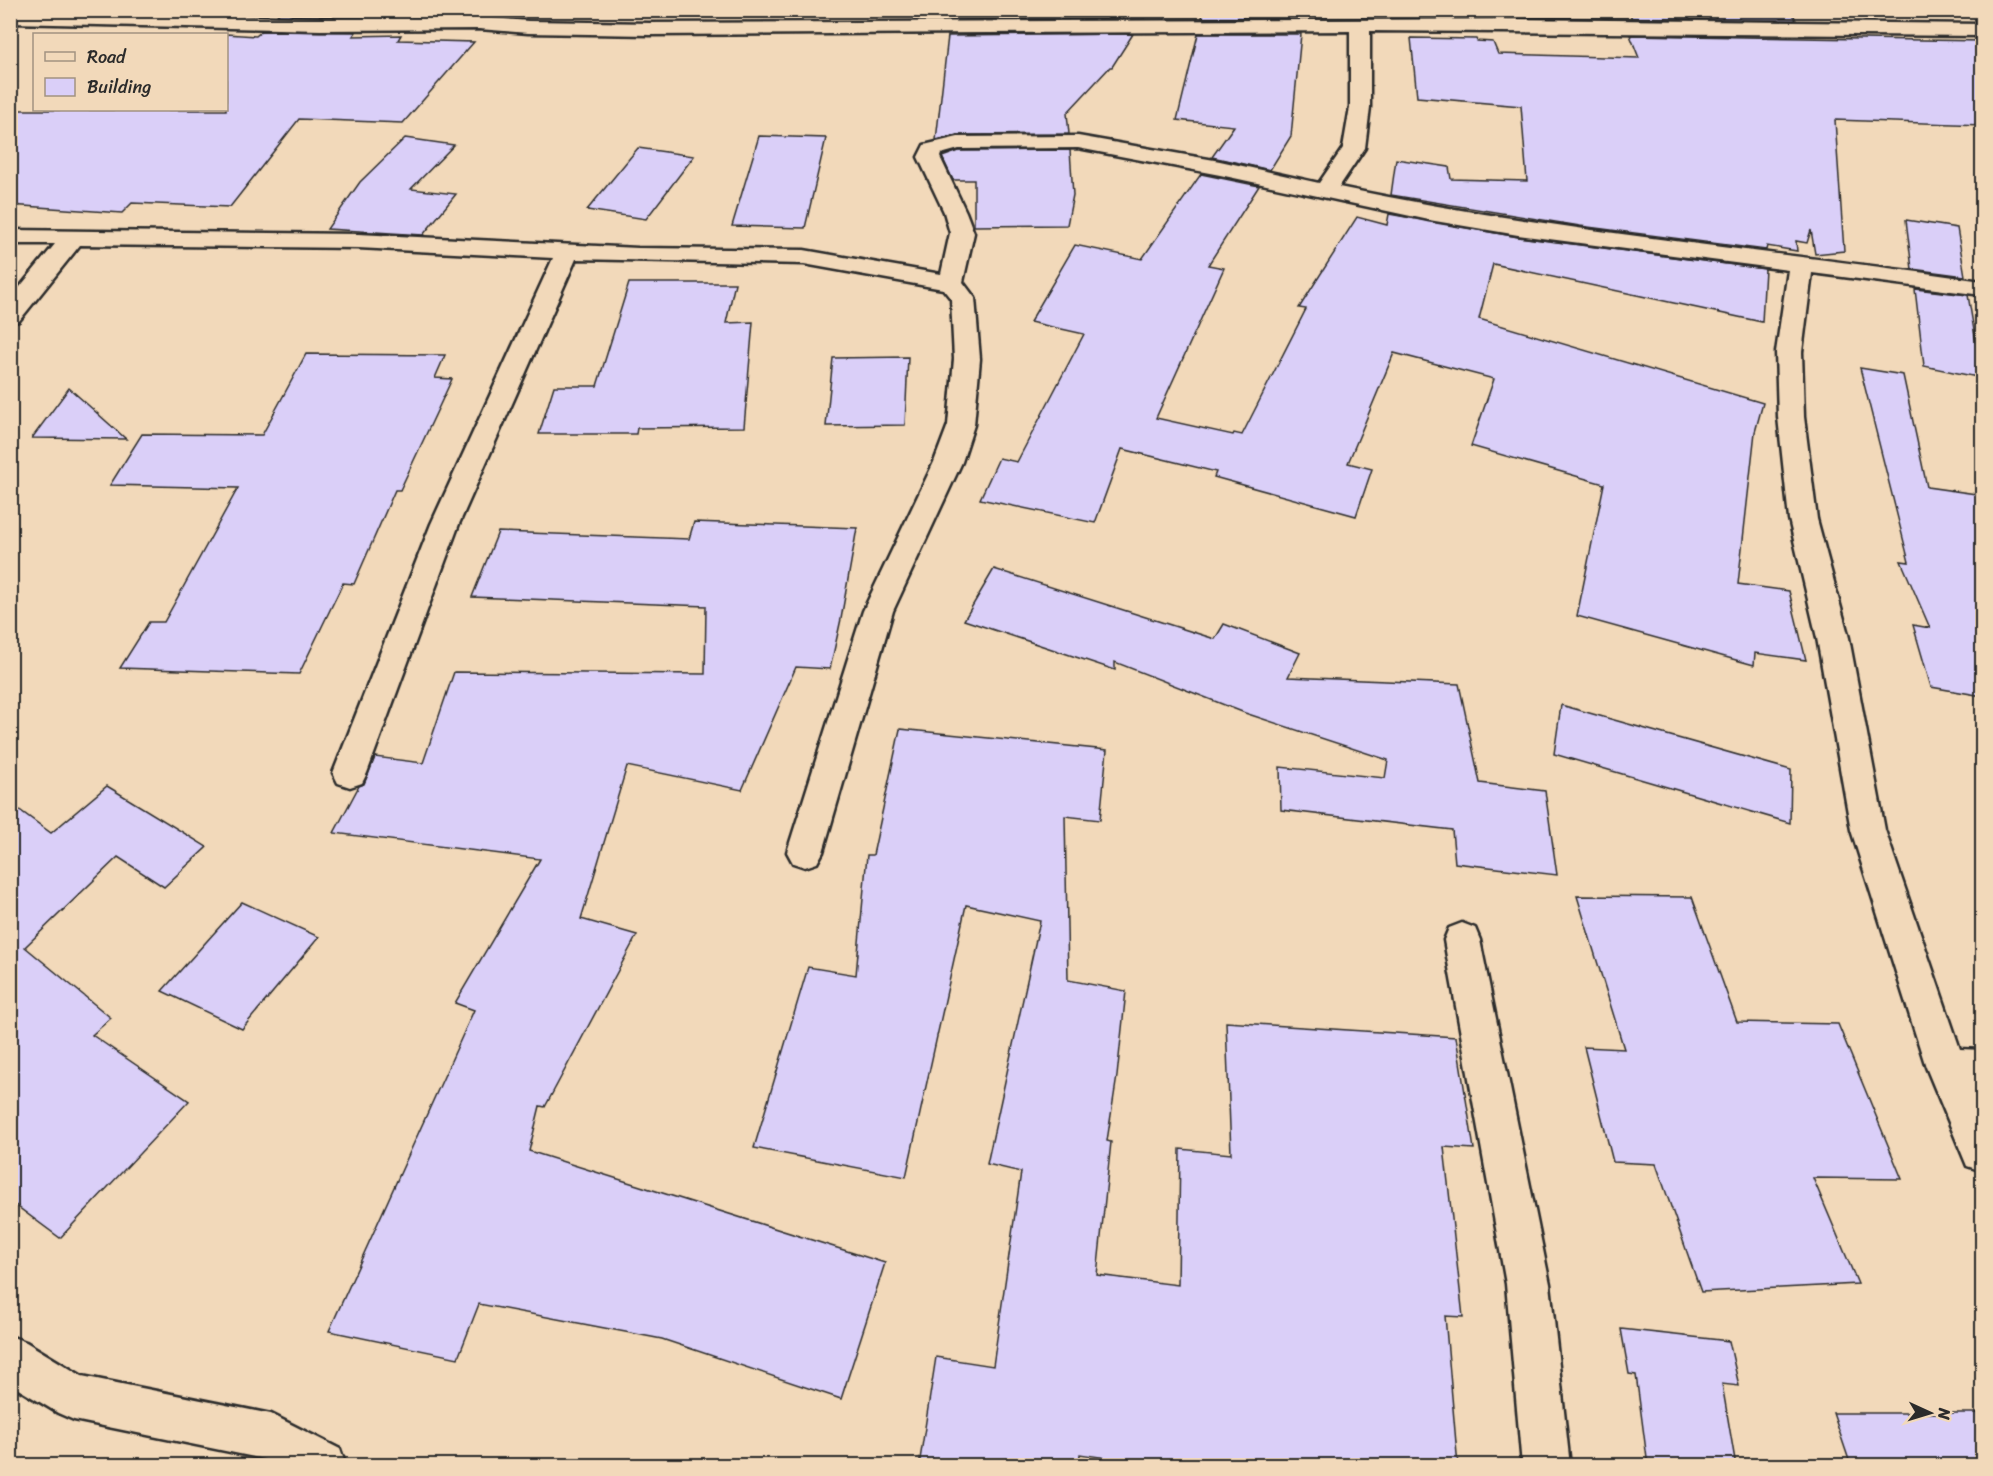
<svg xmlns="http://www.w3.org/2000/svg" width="1993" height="1476" font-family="Sriracha,sans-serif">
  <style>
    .building { fill: #dacff8; stroke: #2b2b2b; stroke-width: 1.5 }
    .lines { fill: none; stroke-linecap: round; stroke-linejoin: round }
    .minor-casing { stroke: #2b2b2b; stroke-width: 5 }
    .minor { fill: #f2d9ba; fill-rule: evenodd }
  </style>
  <rect width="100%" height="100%" fill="#f2d9ba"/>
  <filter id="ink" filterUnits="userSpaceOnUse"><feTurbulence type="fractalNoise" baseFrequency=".0167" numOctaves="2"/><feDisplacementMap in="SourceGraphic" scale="12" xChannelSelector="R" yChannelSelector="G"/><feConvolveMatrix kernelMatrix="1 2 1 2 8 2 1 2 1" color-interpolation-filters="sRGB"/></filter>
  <g filter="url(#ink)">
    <!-- building -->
    <g class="building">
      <polygon points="281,10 376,10 371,15 277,15"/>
      <polygon points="951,10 1149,10 1144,18 950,19"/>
      <polygon points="1204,10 1305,10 1304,18 1202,18"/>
      <polygon points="1631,10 1791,10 1796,20 1631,18"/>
      <polygon points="262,31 356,32 353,36 401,35 398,40 474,42 403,123 299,119 230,207 132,203 122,213 10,205 10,110 226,110 226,34 256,36"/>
      <polygon points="1133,34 1112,67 1110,67 1067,113 1069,134 958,135 936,140 948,36"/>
      <polygon points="1198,34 1301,34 1291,136 1270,170 1212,157 1234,126 1177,120"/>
      <polygon points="1630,35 1983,41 1983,125 1835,120 1844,251 1815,254 1811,230 1807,243 1796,241 1797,251 1767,246 1766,250 1580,226 1391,195 1396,159 1449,167 1451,179 1527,181 1521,106 1417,97 1411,38 1476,39 1477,41 1493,42 1498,54 1639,58"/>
      <polygon points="759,136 826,138 805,228 732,226"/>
      <polygon points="405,138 454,145 411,189 456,194 423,235 327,229 360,182"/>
      <polygon points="638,148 694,156 646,219 587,210"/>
      <polygon points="1070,150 1073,195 1067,225 974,226 974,180 953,180 942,157 959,151"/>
      <polygon points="1201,174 1259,186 1208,265 1224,268 1156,418 1233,435 1234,433 1242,435 1306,309 1299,308 1357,217 1387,225 1389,214 1518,237 1765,269 1762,322 1493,264 1479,319 1763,403 1755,432 1738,584 1789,591 1806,660 1755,653 1754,665 1577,616 1604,484 1471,446 1494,379 1394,353 1348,463 1372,469 1356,516 1214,477 1216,472 1122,449 1095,523 980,499 999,458 1017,462 1084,334 1030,322 1075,245 1142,259"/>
      <polygon points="1906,220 1957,228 1965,276 1912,269"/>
      <polygon points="629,283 735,283 726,323 753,322 744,427 637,428 636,434 539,434 554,386 597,386"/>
      <polygon points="1915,289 1968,295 1982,378 1924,366"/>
      <polygon points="306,354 445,355 435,378 452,379 400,490 395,490 354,584 343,583 299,674 120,668 149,622 164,622 238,488 110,485 142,434 262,435"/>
      <polygon points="908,357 905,425 826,426 833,358"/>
      <polygon points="1860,368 1903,375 1927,487 1983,495 1983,696 1931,687 1913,625 1930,628 1901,561 1909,562"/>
      <polygon points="69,388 126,439 32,438"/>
      <polygon points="694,522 857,528 841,619 830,669 796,667 742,790 627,766 581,919 637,935 545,1107 540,1106 529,1151 885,1263 841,1399 662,1339 479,1304 458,1358 329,1331 474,1010 455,1003 540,859 334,833 359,786 364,784 375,757 423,763 454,672 705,674 706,606 472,597 498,532 689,539"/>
      <polygon points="994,569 1215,639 1224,624 1300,653 1288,677 1459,684 1480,783 1545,791 1557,875 1455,863 1452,830 1281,810 1280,767 1385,778 1388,760 1245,713 1115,662 1115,670 964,620"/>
      <polygon points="1561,705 1791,770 1790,823 1554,754"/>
      <polygon points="900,729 1107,750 1100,820 1065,816 1068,980 1126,991 1117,1076 1107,1141 1111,1142 1097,1275 1178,1285 1180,1149 1231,1154 1226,1022 1456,1037 1474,1149 1444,1147 1463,1317 1445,1316 1458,1466 1161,1466 1080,1454 1079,1466 919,1466 936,1357 993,1366 1021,1172 987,1164 1040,921 966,905 906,1177 754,1148 808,967 856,975 867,855 873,855"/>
      <polygon points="107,786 207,847 164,887 118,857 25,947 111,1018 92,1035 189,1101 60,1238 10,1201 10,803 51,833"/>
      <polygon points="1577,896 1692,897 1737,1022 1838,1024 1902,1179 1813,1178 1858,1284 1701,1292 1656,1164 1613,1162 1584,1047 1624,1049"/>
      <polygon points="242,902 319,937 242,1029 162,991"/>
      <polygon points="1621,1329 1729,1341 1739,1386 1722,1384 1736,1466 1648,1466 1636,1375 1629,1374"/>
      <polygon points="1833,1413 1983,1413 1983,1466 1851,1466"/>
    </g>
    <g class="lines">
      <!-- minor casing -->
      <g class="minor-casing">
        <g id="minor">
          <path d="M10,11L320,18L479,17L528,21L650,23L1520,19L1982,24V36L1370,31V107L1365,148L1339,187C1552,232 1768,250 1982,281V295L1812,273L1802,352L1804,417L1817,519L1849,638L1885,830L1960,1049L1982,1050V1088H1975L1982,1105V1171L1967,1166L1926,1067L1851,830L1817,638L1789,519L1778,417L1776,352L1788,270L1518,235L1429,220L1220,175L1078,148L959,149L941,154L940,157L966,212L974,233L963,282L975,298L980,359L974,425L962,462L893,611L823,852L817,863L805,867L793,863L787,852L863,611L934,462L948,425L954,359L951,299L943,289L804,264L576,259L459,524L367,773L362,783L350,787L338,783L333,773L431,524L553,258L358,248L80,245L19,321L10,323V299L55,244H10V230L358,234L638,248L804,250L941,274L950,233L944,212L918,157L924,145L958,137L1078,136L1220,161L1319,183L1343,148L1350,107V31L650,35L528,33L479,29L320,30L10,23Z"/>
          <polygon points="1462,923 1475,928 1480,940 1550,1284 1570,1466 1522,1466 1506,1284 1444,940 1449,928"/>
          <polygon points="10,1336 26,1342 82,1376 271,1414 340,1449 346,1466 276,1466 264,1459 74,1420 58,1413 10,1384"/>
        </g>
      </g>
      <!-- minor -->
      <use href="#minor" class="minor"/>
    </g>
  </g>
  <!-- margin -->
  <rect width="1993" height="1476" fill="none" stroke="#f2d9ba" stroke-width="36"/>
  <rect x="18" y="18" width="1957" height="1440" fill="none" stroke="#2b2b2b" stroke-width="2" filter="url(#ink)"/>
  <!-- legend -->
  <rect x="33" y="33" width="195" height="78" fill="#f2d9ba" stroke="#a29381" stroke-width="1.5"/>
  <rect x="45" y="52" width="30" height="9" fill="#f2d9ba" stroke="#a29381" stroke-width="1.5"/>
  <text x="87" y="63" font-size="18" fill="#2b2b2b">Road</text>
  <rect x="45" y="78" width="30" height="18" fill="#dacff8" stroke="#a29381" stroke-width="1.5"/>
  <text x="87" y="93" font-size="18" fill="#2b2b2b">Building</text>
  <!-- north arrow -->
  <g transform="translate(1930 1413) rotate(94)" stroke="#f2d9ba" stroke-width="4.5" paint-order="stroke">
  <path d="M0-4.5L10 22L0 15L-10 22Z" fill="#2b2b2b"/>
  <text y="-9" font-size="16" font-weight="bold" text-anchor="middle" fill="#2b2b2b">N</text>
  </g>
</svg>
